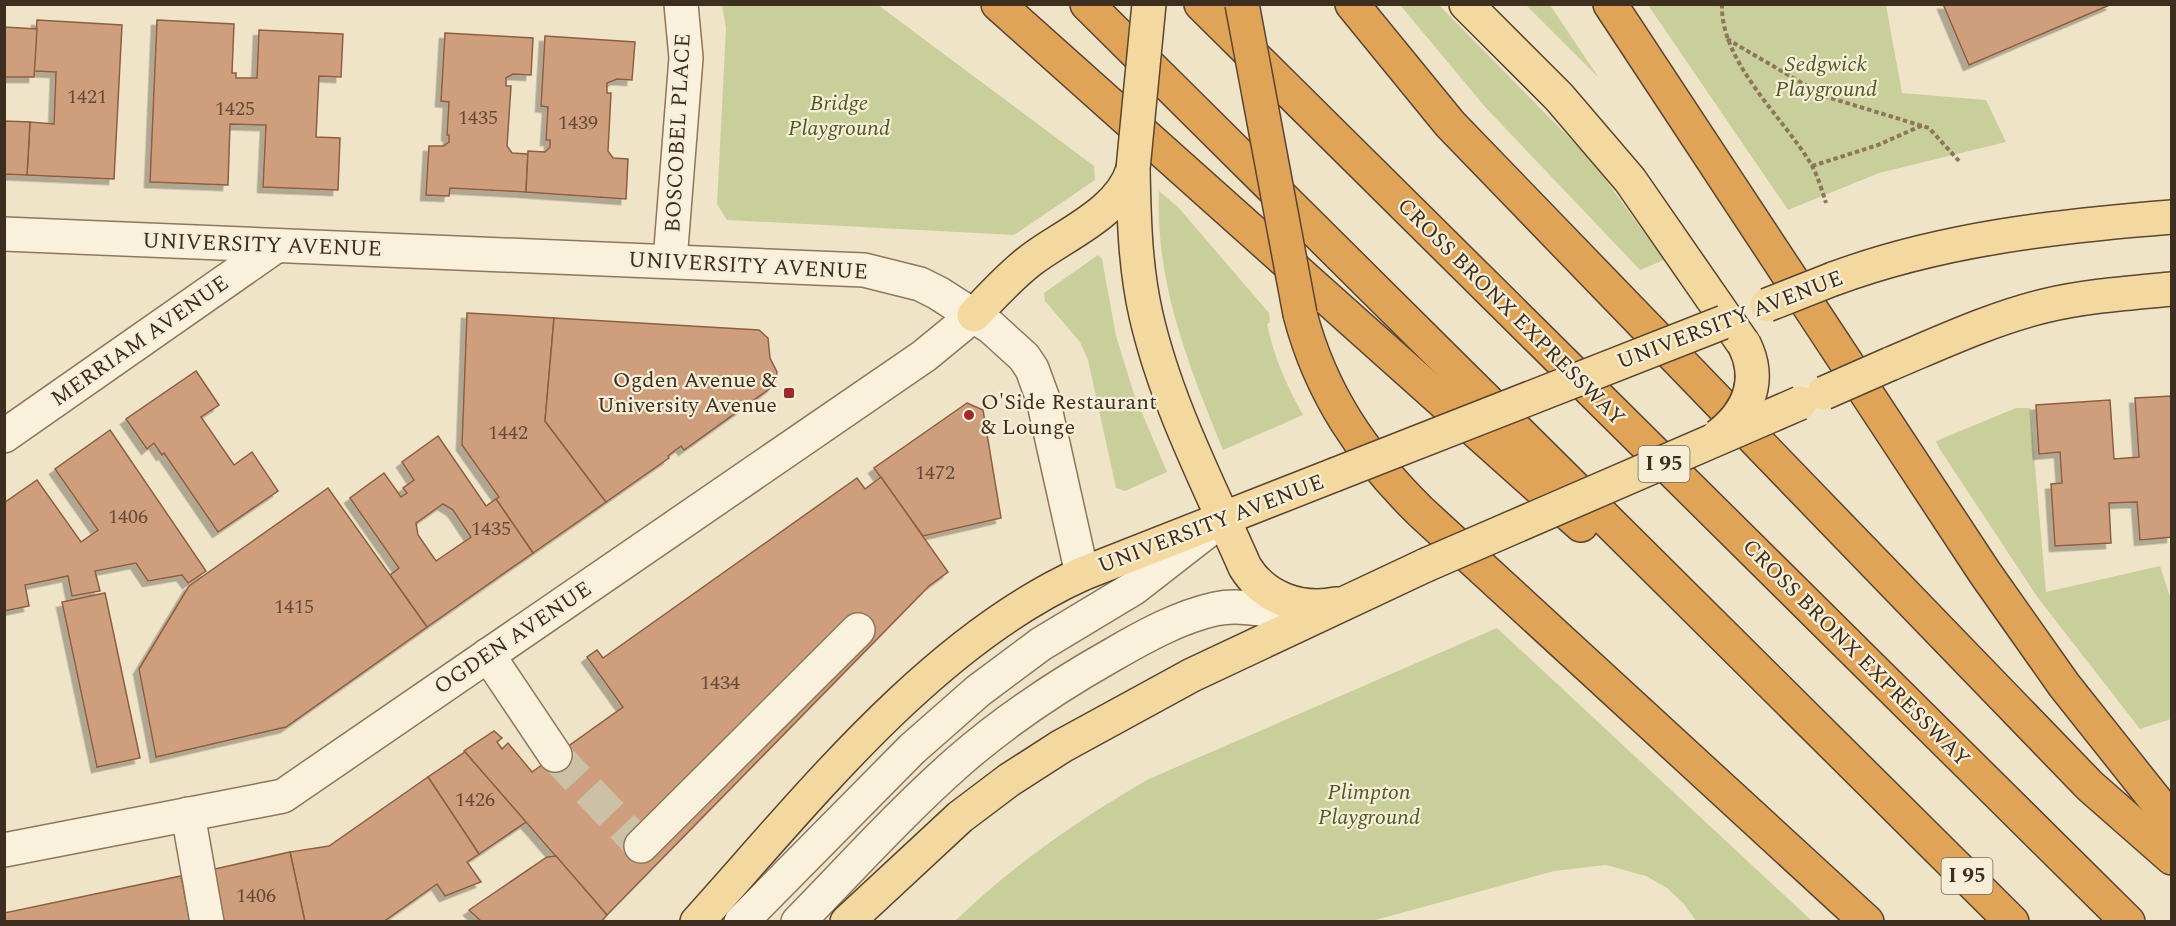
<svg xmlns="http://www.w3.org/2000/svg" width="2176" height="926" font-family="Spectral,serif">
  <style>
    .green { fill: #c9cf9b }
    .building { fill: #cf9f7d; stroke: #8d5f41; stroke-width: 1.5; fill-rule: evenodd; filter: url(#shadow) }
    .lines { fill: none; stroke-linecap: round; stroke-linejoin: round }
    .minor-tunnel { stroke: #ccc0a6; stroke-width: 33; stroke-dasharray: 33 16; stroke-linecap: butt }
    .minor-casing { stroke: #8d765c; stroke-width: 36 }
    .major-casing { stroke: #5b4430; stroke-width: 36 }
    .highway-casing { stroke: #5b4430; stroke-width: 36 }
    .path { stroke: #8d765c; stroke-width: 4; stroke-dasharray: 4.5 3; stroke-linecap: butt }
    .minor { stroke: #faf1dc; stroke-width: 33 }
    .major { stroke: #f3d9a0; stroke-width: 33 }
    .highway { stroke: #e0a458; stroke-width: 33 }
    .major-bridge-casing { stroke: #5b4430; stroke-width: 36; stroke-linecap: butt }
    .highway-bridge-casing { stroke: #5b4430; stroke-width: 36; stroke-linecap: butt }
    .major-bridge { stroke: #f3d9a0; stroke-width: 33 }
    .highway-bridge { stroke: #e0a458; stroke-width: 33 }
    .poi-dot { fill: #9e2a2b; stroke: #f7eed8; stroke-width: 2 }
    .labels { text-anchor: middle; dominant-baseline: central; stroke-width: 4.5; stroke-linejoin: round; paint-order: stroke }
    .number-label { font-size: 20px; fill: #624a37 }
    .shield { fill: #f7eed8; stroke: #756857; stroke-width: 1.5 }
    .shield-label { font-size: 21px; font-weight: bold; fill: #3d2e20 }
    .park-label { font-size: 22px; font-style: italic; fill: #4d5a26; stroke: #f7eed8 }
    .street-label { font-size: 22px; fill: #3d2e20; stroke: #f7eed8 }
    .poi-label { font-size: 22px; fill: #3d2e20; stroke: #f7eed8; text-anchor: end }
  </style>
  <defs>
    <filter id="shadow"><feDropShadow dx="-5.5" dy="5.5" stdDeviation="0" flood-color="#0004"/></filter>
  </defs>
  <rect width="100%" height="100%" fill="#f0e4c8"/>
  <!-- green -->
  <g class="green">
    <polygon points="722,5 878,5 1094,166 1095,180 1014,235 727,220 717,204 726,28"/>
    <polygon points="1400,5 1439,5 1592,161 1664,260 1640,270 1486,108"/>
    <polygon points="1526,5 1550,5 1599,78"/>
    <polygon points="1648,5 1886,5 1902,93 1986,100 2006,142 1879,173 1788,210"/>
    <path d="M1159,191L1178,207L1269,313L1270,322L1267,324C1274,358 1287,386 1303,415L1223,450C1189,366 1155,283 1159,191Z"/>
    <polygon points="1098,255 1102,259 1116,336 1134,394 1167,472 1125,491 1116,488 1088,360 1080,342 1045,301 1044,293"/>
    <polygon points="2016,408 2030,408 2046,592 2160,566 2171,600 2171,719 2140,729 2038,598 1939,448 1936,441"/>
    <path d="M1497,628L1812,921H1696L1684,904L1667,888L1646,876L1606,865L1554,871L1372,921H955C1013,865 1079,819 1149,779Z"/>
  </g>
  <!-- building -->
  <g class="building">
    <polygon points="1943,4 2112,4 1969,65"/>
    <polygon points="37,20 122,25 114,179 27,175 30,122 54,124 56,72 34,71"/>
    <polygon points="157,20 234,24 232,73 236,73 236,78 257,78 259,30 343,34 341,77 319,76 316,137 340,138 338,190 263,187 266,125 230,124 228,185 150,182"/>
    <polygon points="4,27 37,29 34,77 4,77"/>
    <polygon points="445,33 533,38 531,75 513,74 506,78 506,86 511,86 507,146 512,153 528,154 526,192 450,188 449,196 426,195 429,146 443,146 449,142 449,135 447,135 449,102 441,101"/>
    <polygon points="545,36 635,42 632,80 617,79 607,83 607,93 611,93 608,151 613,158 628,159 626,199 526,192 528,151 545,152 550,147 550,140 546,140 548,107 541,106"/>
    <polygon points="4,121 30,122 27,175 4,174"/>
    <polygon points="467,313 554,318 545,421 606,502 533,553 496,499 499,497 462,445"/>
    <polygon points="554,318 759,330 768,338 770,358 777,372 776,380 772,387 684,450 681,446 668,456 669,458 606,502 545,421"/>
    <polygon points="196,371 219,405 201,417 234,465 252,452 278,491 218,532 164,453 162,455 154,443 147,449 126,419"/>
    <polygon points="2172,396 2172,537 2140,540 2137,502 2109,503 2111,543 2055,546 2051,484 2062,483 2060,452 2039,454 2036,405 2110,400 2114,459 2139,457 2135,398"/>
    <polygon points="967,403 983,410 1001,518 923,536 874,468"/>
    <polygon points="110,430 206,571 188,583 182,575 148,581 136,563 95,571 100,591 72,596 68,576 25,585 29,606 4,611 4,503 37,480 81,542 98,530 55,469"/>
    <path d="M438,436L486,506L496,499L533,553L427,627L390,575L399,568L350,498L384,473L401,497L407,493L403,488L414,480L402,462ZM443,504L453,510L471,537L436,561L418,535L416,523Z"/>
    <polygon points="881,477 948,572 929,586 607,915 464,751 494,731 502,738 497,742 502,749 508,743 532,772 623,707 587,657 597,650 603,658 857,478 865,489"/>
    <polygon points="328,488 427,627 286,727 156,757 139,669 189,586"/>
    <polygon points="105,593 140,758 97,767 62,602"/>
    <polygon points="465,752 526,822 479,854 428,777"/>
    <polygon points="428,777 479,854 467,862 481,882 445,896 437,884 383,922 305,922 290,852 329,846"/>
    <polygon points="290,852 305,922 217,922 206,871"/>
    <polygon points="556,856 607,915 601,922 482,922 469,910 547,857"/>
    <polygon points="181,876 190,922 4,922 4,913"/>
  </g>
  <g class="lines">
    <!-- minor-tunnel -->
    <polyline class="minor-tunnel" points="555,755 641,846"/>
    <!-- minor casing -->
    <g class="minor-casing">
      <g id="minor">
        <polyline points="4,234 864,270 920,284 938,293 991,327 1024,357 1032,369 1043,399 1082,574"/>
        <polyline points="670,261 686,58 681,4"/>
        <polyline points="4,436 276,246"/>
        <polyline points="488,655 555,755"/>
        <polyline points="188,814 207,922"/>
        <polyline points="641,846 858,630"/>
        <polyline points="4,850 283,796 924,356 974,315"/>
        <polyline points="741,922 912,749 978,691 1041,644 1134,588 1215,525"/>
        <path d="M798,922C851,868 902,811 959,761C1006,720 1057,686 1112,655C1143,637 1179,617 1215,609C1247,602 1278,616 1310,612"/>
      </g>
    </g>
    <!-- major casing -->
    <g class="major-casing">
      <g id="major">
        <polyline points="1466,4 1559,97 1630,180 1743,343"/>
        <path d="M1133,169C1134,218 1135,267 1146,315C1166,403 1209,485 1245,567C1264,598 1300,611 1336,604"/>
        <path d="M1833,279C1941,239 2057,226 2172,217"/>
        <path d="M974,315C992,296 1010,276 1031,260C1065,234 1120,213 1133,169"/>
        <path d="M1890,364C1940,343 1991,319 2044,306C2086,296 2129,293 2172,289"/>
        <path d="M697,922C806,801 931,642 1082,574L1334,475"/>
        <polyline points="847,922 960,817 1009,780 1062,746 1192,675 1426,565"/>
      </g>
    </g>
    <!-- highway casing -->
    <g class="highway-casing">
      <g id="highway">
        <polyline points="998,4 1581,525"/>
        <polyline points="1087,4 2012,922"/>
        <polyline points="1201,4 2128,922"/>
        <polyline points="1352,4 1450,124 2090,786 2172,858"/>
        <polyline points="1610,4 1985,573 2064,685 2172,821"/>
        <path d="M1300,314C1321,394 1362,454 1421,512L1867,922"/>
      </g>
    </g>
    <!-- path -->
    <g class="path">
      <path d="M1722,4C1720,62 1783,117 1811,164C1818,176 1822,191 1826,203"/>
      <polyline points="1727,39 1824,96 1929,128 1959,161"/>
      <polyline points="1812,166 1878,145 1923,125"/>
    </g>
    <!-- minor -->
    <use href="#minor" class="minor"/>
    <!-- major -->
    <use href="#major" class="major"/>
    <!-- highway -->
    <use href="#highway" class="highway"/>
    <!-- major-bridge casing -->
    <g class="major-bridge-casing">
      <g id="major-bridge">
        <polyline points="1133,169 1149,4"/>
        <polyline points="1767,305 1833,279"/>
        <polyline points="1824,393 1890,364"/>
        <path d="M1718,436C1749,412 1762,380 1744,344"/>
        <polyline points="1334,475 1724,322"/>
        <polyline points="1426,565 1800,403"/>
      </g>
    </g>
    <!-- highway-bridge casing -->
    <g class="highway-bridge-casing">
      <polyline id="highway-bridge" points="1242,4 1300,314"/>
    </g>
    <!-- major-bridge -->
    <use href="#major-bridge" class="major-bridge"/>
    <!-- highway-bridge -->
    <use href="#highway-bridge" class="highway-bridge"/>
  </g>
  <!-- markers -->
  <g class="poi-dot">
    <rect x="783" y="387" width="12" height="12" rx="3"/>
    <circle cx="969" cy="415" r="6"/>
  </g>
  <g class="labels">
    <!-- number labels -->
    <g class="number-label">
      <text x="87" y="97">1421</text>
      <text x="235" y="109">1425</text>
      <text x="478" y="118">1435</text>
      <text x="578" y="123">1439</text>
      <text x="508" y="433">1442</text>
      <text x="935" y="473">1472</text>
      <text x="128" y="517">1406</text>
      <text x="491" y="529">1435</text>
      <text x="294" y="607">1415</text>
      <text x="720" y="683">1434</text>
      <text x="475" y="800">1426</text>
      <text x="256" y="896">1406</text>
    </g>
    <!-- shield labels -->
    <g class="shield">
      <rect x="1638.5" y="446" width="51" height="36" rx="4.5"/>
      <rect x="1941.5" y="858" width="51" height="36" rx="4.5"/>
    </g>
    <g class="shield-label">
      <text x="1664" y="464">I 95</text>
      <text x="1967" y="876">I 95</text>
    </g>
    <!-- park labels -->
    <g class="park-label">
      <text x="1826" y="64">Sedgwick<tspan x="1826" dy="25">Playground</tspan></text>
      <text x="839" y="103">Bridge<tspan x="839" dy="25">Playground</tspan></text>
      <text x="1369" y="792">Plimpton<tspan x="1369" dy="25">Playground</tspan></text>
    </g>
    <!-- street labels -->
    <g class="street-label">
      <text transform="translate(678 133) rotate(-87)">BOSCOBEL PLACE</text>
      <text transform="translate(262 245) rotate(2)">UNIVERSITY AVENUE</text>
      <text transform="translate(748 266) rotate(3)">UNIVERSITY AVENUE</text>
      <text transform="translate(1511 312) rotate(45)">CROSS BRONX EXPRESSWAY</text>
      <text transform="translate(1730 320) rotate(-21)">UNIVERSITY AVENUE</text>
      <text transform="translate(140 341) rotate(-35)">MERRIAM AVENUE</text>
      <text transform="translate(1211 524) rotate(-21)">UNIVERSITY AVENUE</text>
      <text transform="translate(513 638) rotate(-34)">OGDEN AVENUE</text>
      <text transform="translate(1856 653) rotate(45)">CROSS BRONX EXPRESSWAY</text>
    </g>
    <!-- poi labels -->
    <g class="poi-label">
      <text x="777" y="380">Ogden Avenue &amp;<tspan x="777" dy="25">University Avenue</tspan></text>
      <text x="981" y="402" text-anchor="start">O'Side Restaurant<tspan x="981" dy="25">&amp; Lounge</tspan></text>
    </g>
  </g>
  <!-- border -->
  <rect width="2176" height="926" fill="none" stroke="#3d2e20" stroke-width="12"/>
</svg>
